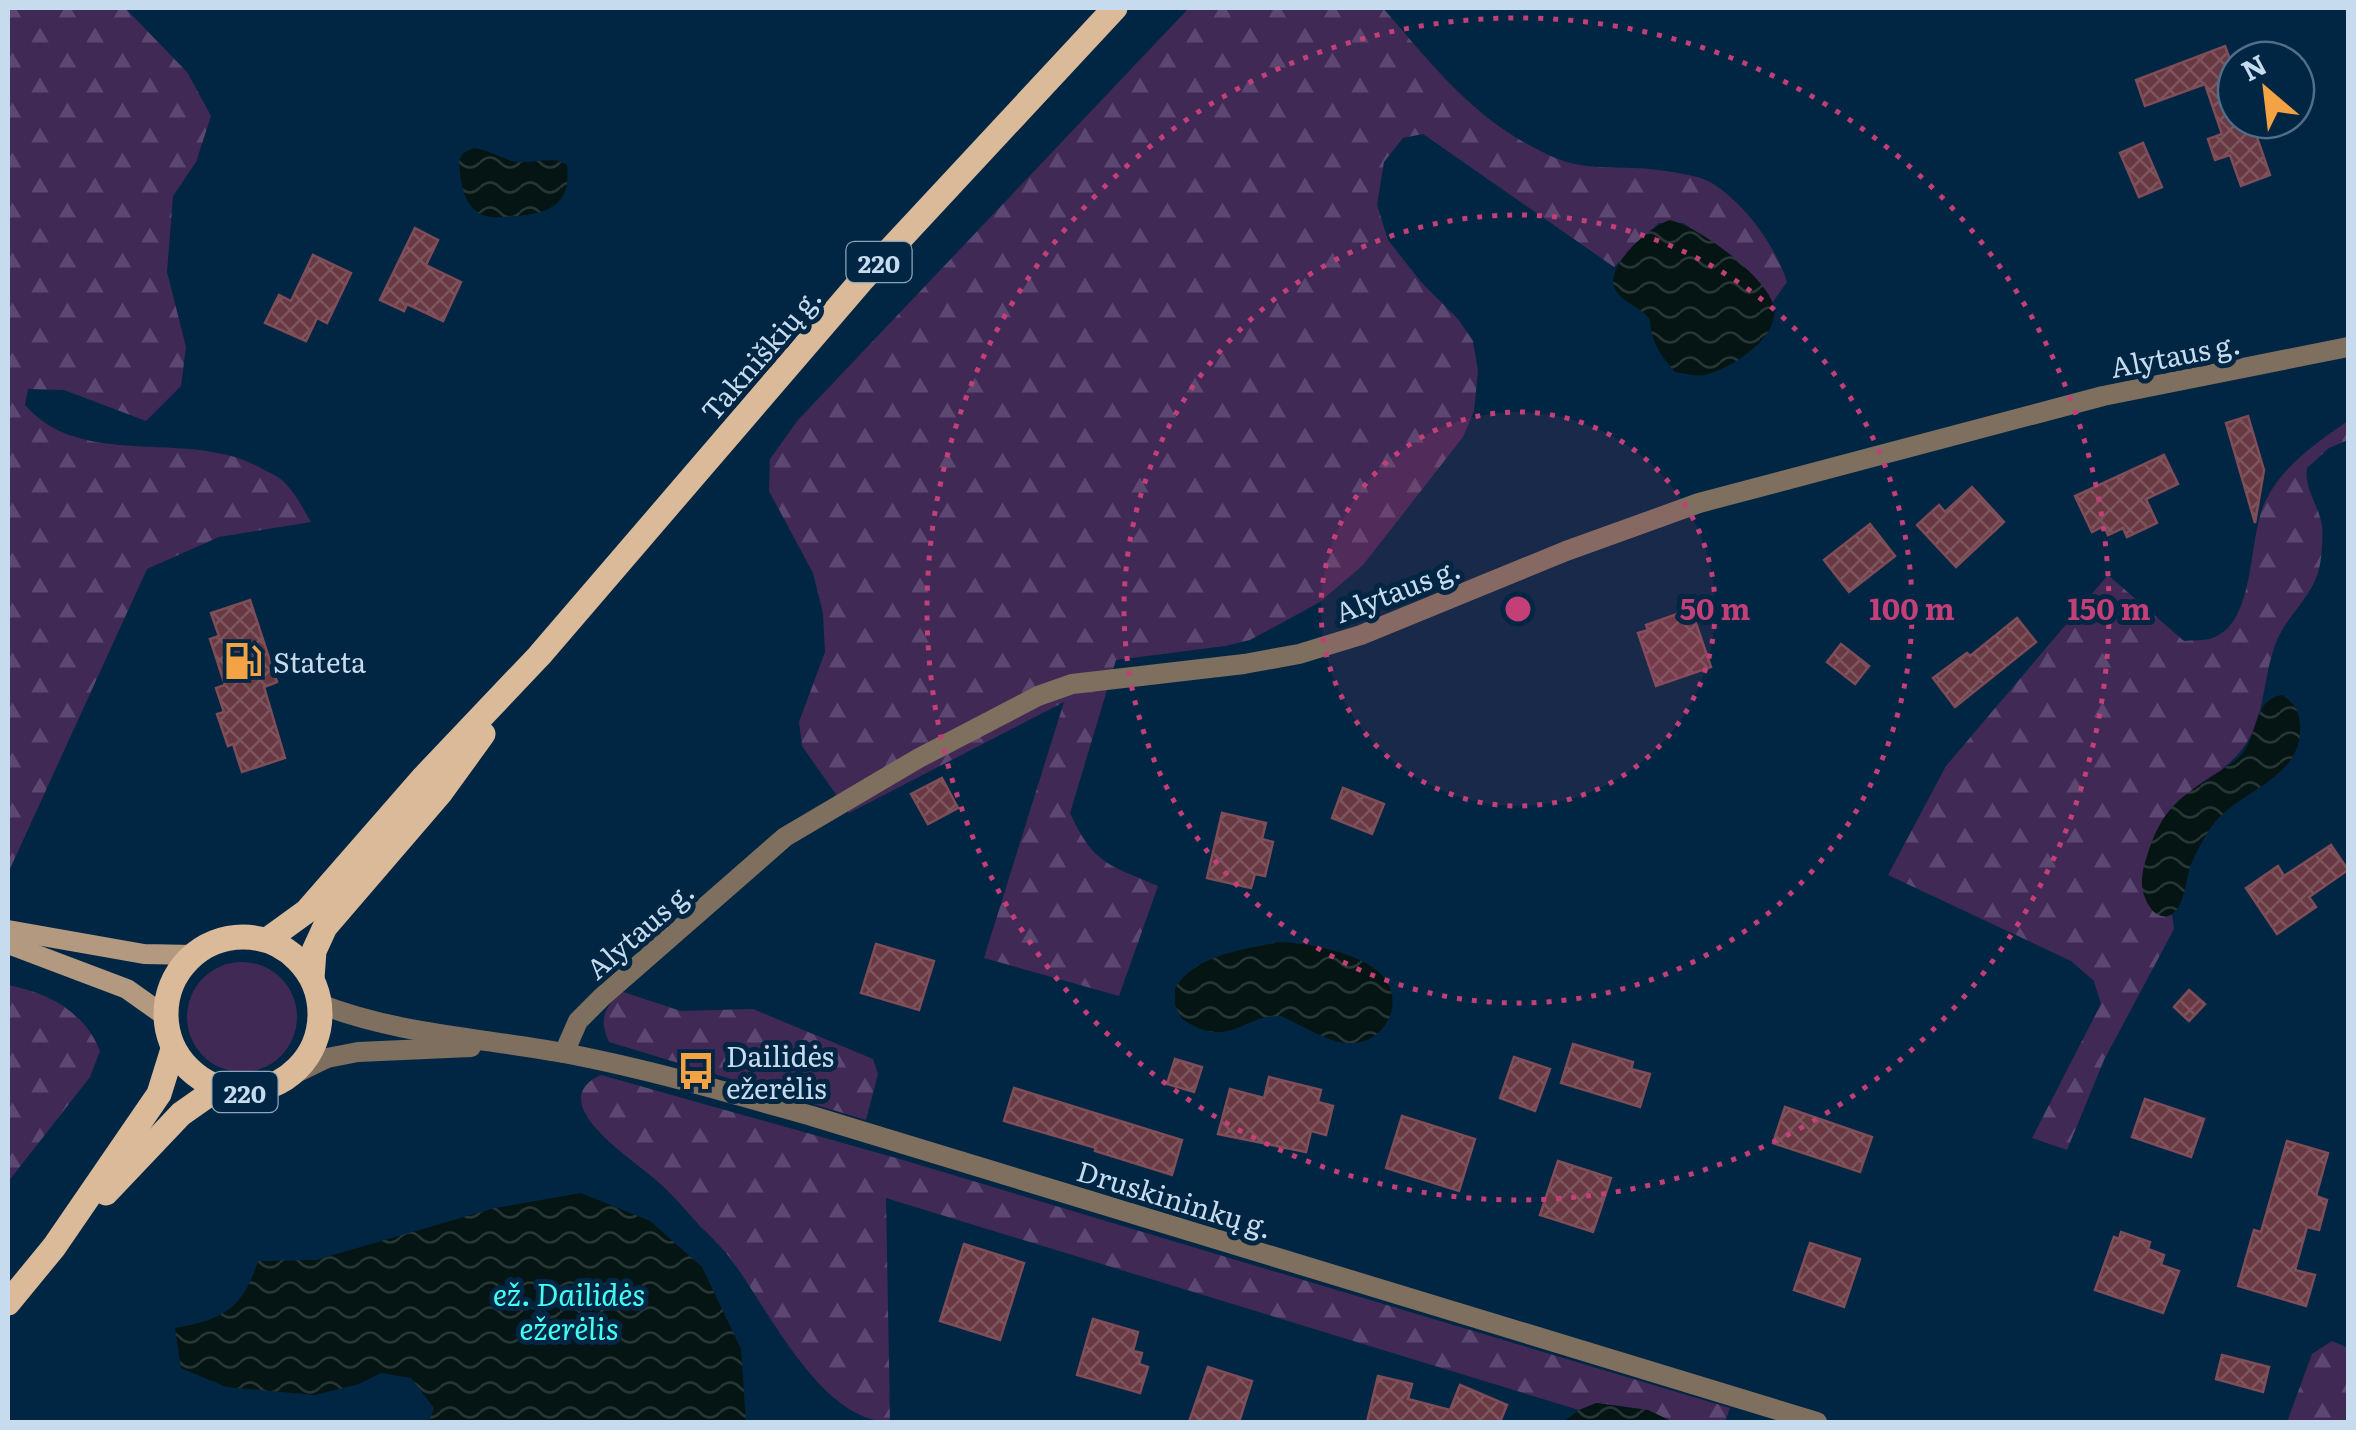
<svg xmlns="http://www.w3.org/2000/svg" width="2356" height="1430" font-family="Literata,serif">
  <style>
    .grass { fill: #412956 }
    .forest { fill: url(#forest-firs) }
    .water { fill: url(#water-waves) }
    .building { fill: url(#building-cross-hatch); stroke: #7f4d57; stroke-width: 2.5 }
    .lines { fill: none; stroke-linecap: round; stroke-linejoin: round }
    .minor { stroke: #7e6f5f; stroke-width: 20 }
    .secondary { stroke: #b29980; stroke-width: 20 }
    .primary { stroke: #daba99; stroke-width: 25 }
    .ring { fill: none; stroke: #c33f78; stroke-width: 5; stroke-dasharray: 5 10 }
    .labels { text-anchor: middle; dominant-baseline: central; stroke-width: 10; stroke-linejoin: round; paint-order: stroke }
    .shield { fill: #012643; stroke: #8ca5bb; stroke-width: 2.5 }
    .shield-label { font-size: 25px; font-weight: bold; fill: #c7dbee }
    .street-label { font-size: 28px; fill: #c7dbee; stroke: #012643 }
    .poi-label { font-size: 28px; fill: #c7dbee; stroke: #012643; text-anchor: start }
    .water-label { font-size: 30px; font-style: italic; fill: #44fef0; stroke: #012643 }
    .centre { fill: #c33f78; stroke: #012643; stroke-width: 5 }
    .ring-label { font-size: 30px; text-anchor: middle; font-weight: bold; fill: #c33f78; stroke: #012643; stroke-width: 10; stroke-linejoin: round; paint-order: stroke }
  </style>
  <defs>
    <pattern id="forest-firs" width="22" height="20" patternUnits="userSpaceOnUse" patternTransform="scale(2.5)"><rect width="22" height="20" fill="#412956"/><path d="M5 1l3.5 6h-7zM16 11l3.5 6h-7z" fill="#5b476f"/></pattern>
    <pattern id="water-waves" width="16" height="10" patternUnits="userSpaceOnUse" patternTransform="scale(2.5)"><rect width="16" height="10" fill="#051513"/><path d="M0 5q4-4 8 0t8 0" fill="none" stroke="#283636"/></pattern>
    <pattern id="building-cross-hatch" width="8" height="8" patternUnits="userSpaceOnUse" patternTransform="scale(2.5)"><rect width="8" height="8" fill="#683943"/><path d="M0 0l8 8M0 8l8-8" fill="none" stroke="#7c555e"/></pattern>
  </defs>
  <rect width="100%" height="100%" fill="#012643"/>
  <!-- grass -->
  <circle class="grass" cx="242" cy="1017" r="55"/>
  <!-- forest -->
  <g class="forest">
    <path d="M8,8H125L187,72L211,116L196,162L173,196L167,272L186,347L181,386L146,421L64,390L28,389L25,405C82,471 187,428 259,467C267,472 279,476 285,483C296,494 303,509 311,522L219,537L147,569L9,871Z"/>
    <path d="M1189,8H1383C1436,69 1476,123 1553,157C1586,172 1623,165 1658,170C1673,172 1697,175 1710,182C1744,202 1775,245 1787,282L1772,303L1754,276L1719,247L1683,223H1659L1614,267L1423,134L1403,138L1384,162L1377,205L1388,240L1421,282L1458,319L1473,341L1478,371L1474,411L1463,437L1363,565L1320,602L1250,640L1225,646L1116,660L1070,813C1094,865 1108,864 1158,886L1119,996L984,958L1064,702L849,813L802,746L799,722L825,652L823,613L813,573L769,491L770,459L798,420Z"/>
    <path d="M2348,421V440L2329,448L2307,468C2304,490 2319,505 2322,526C2323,536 2322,548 2321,557C2318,595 2287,612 2275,645C2258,694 2269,733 2222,769L2165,917L2172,914L2174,929L2104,1060L2067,1150L2032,1138L2101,1004L2094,981L2071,961L1888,875L1946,766L2108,575L2184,641C2193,640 2207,641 2215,637C2256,620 2248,537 2265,502C2283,465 2316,443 2348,421Z"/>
    <path d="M8,985C48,993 84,1011 100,1051L90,1077L8,1182Z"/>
    <path d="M623,992L681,1011L753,1009L873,1059L878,1074L866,1120L609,1042C599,1020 603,1007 623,992Z"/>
    <path d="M601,1075L903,1160L1730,1408L1725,1422H1673L1648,1410L1597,1403L1579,1410L886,1198L890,1422C820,1422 767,1306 730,1258C721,1246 709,1235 698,1224C685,1209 671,1193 656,1180C636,1161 540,1102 601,1075Z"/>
    <polygon points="2332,1341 2348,1348 2346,1376 2348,1422 2287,1422 2312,1354"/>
  </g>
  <!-- water -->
  <g class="water">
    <path d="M474,148C489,150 498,157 512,161C530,166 552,154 567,165C572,205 548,214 514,216C501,217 487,220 476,211C462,200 460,176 459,160L463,153Z"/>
    <path d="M1670,220C1701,228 1759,272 1772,301C1786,335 1732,368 1705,375C1696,377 1684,373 1675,372C1660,354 1651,343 1650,320C1641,306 1623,304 1615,289C1603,267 1651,225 1670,220Z"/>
    <path d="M2282,695C2295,703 2299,710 2300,726C2303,781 2236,789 2210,829C2203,839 2197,851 2192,862C2185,876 2186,911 2168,916C2158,919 2149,908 2146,900C2139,886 2142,871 2147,856C2160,814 2175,800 2212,776C2222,770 2234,763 2242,754C2258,735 2253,699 2282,695Z"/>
    <path d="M1278,942C1307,942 1360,953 1381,974C1408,1002 1384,1047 1346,1043C1325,1041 1300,1024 1281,1016C1243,1014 1230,1051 1182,1019L1175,1005V988C1197,954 1240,951 1278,942Z"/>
    <path d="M581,1193L650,1221L702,1267L741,1349L746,1422H429L434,1408L411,1378L381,1373L359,1384L315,1395L226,1387L181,1368L175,1328C222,1320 243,1309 258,1261L316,1260L495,1208Z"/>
    <polygon points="1596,1403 1648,1410 1673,1422 1563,1422 1579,1410"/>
  </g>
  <!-- building -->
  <g class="building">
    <polygon points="2225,46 2236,76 2236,120 2251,120 2270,175 2241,186 2230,155 2215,160 2208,139 2222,134 2205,84 2145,106 2136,80"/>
    <polygon points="2143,143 2162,187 2139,197 2120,153"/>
    <polygon points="415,228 438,240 426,265 461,282 443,321 407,304 404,311 380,300"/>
    <polygon points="313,255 351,273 327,323 317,318 306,341 265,323 279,295 291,301"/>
    <polygon points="2248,416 2264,470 2255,523 2226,423"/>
    <polygon points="2164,455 2178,484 2146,499 2157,523 2127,537 2123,528 2108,535 2104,526 2092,532 2075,496"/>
    <polygon points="1972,487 2004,522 1956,567 1917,525 1939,505 1945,512"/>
    <polygon points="1870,524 1895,556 1849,592 1824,560"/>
    <polygon points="250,600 277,682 264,687 285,758 242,772 233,744 228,746 217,714 224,712 216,688 225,685 210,639 219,636 211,613"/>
    <polygon points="1691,609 1711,667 1656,686 1638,633 1648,630 1646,625"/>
    <polygon points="2017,618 2036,642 1955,707 1933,678 1967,653 1970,656"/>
    <polygon points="1841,644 1869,666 1855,684 1827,662"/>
    <polygon points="942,778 958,808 928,824 911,794"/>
    <polygon points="1343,788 1384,804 1372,834 1332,818"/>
    <polygon points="1222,813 1266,823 1262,839 1273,842 1265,876 1255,874 1251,888 1207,878"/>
    <polygon points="2331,845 2348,870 2309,897 2316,907 2277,934 2246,888 2278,866 2284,876"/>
    <polygon points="876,944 934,961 919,1010 861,993"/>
    <polygon points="2189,990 2205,1004 2189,1021 2174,1007"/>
    <polygon points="1573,1044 1633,1062 1631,1069 1650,1074 1640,1107 1561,1083"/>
    <polygon points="1514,1057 1550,1069 1535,1111 1500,1098"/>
    <polygon points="1175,1059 1202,1067 1194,1092 1167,1084"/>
    <polygon points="1269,1077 1321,1090 1318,1102 1333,1106 1326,1135 1311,1131 1306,1152 1218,1134 1230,1089 1264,1098"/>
    <polygon points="1014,1088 1182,1140 1172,1175 1095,1151 1096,1148 1004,1121"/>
    <polygon points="2145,1099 2204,1119 2191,1157 2132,1137"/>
    <polygon points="1785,1107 1872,1137 1860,1172 1773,1143"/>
    <polygon points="1402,1116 1475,1139 1459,1191 1386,1168"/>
    <polygon points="2287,1141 2328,1153 2316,1196 2327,1200 2319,1230 2307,1227 2295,1270 2315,1275 2306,1306 2238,1286 2254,1230 2261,1232"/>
    <polygon points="1558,1161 1611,1178 1593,1232 1540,1215"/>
    <polygon points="2121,1232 2150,1242 2148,1249 2164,1255 2161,1265 2179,1271 2163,1313 2095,1290 2114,1237 2119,1239"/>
    <polygon points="1810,1243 1860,1259 1844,1307 1794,1290"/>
    <polygon points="964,1244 1024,1263 1000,1340 940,1321"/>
    <polygon points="1093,1319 1138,1332 1133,1351 1142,1353 1139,1364 1148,1367 1140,1393 1077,1375"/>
    <polygon points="2222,1355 2269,1367 2263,1392 2216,1379"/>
    <polygon points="1208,1367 1252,1381 1239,1422 1189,1422"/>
    <polygon points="1378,1376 1412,1384 1408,1399 1450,1410 1460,1385 1507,1405 1500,1422 1367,1422"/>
  </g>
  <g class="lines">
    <!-- minor -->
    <g class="minor">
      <path d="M320,1004C399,1035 486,1038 569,1054C652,1070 733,1094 815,1117L1817,1422"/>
      <polyline points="564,1053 578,1021 602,997 785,837 919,758 1038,696 1072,684 1244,664 1299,654 1361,635 1566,551 1699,503 2103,396 2348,347"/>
      <polyline points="292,1075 327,1058 358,1052 471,1047"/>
    </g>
    <!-- secondary -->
    <g class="secondary">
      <polyline points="8,930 144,954 193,955"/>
      <polyline points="8,944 127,989 165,1016"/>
    </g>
    <!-- primary -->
    <g class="primary">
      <circle cx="243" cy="1014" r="77"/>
      <polyline points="267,940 307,911 424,777 539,656 861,281 1115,8"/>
      <polyline points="312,978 314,951 325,927 441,792 483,734"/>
      <polyline points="106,1193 181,1114 218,1088"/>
      <polyline points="8,1303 54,1247 159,1094 173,1049"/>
    </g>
  </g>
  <!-- distance rings -->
  <circle cx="1518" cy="609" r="197" fill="#c33f78" fill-opacity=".12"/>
  <g class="ring">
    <circle cx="1518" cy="609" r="197"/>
    <circle cx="1518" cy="609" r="394"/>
    <circle cx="1518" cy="609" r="591"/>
  </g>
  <!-- icons -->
  <defs>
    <g id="fuel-bare" transform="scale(3)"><path d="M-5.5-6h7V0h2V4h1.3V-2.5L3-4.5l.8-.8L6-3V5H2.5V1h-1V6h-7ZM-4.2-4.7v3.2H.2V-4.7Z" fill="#f4a344" stroke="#012643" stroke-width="2.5" paint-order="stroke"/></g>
    <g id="bus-bare" transform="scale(3)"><path d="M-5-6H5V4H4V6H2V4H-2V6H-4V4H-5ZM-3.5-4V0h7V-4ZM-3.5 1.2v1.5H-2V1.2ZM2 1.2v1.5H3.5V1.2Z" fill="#f4a344" stroke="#012643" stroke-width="2.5" paint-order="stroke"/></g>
  </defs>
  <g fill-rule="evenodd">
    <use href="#fuel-bare" x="243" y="661"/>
    <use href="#bus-bare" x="696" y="1071"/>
  </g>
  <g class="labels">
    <!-- shield labels -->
    <g class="shield">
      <rect x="846.5" y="242" width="65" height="40" rx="8"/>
      <rect x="212.5" y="1072" width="65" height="40" rx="8"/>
    </g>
    <g class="shield-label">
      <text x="879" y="262">220</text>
      <text x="245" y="1092">220</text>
    </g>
    <!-- street labels -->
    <g class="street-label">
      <text transform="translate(760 353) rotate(-49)">Takniškių g.</text>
      <text transform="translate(2175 354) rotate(-11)">Alytaus g.</text>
      <text transform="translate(1397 589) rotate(-21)">Alytaus g.</text>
      <text transform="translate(639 929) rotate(-41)">Alytaus g.</text>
      <text transform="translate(1175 1198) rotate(17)">Druskininkų g.</text>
    </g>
    <!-- poi labels -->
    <g class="poi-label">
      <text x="273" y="661">Stateta</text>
      <text x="726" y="1055">Dailidės<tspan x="726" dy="32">ežerėlis</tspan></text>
    </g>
    <!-- water labels -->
    <g class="water-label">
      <text x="569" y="1293">ež. Dailidės<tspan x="569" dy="34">ežerėlis</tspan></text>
    </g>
  </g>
  <circle cx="1518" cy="609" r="15" class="centre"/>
  <g class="ring-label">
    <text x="1715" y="620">50 m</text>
    <text x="1912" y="620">100 m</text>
    <text x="2109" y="620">150 m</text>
  </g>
  <!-- border -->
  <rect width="2356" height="1430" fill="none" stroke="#c7dbee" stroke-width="20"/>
  <!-- north arrow -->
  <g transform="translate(2266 90) rotate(332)"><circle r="48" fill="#012643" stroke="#506e87" stroke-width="2.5"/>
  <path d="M0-8L18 38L0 25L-18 38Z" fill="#f4a344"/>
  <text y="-15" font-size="28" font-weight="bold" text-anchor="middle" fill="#c7dbee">N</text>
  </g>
</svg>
